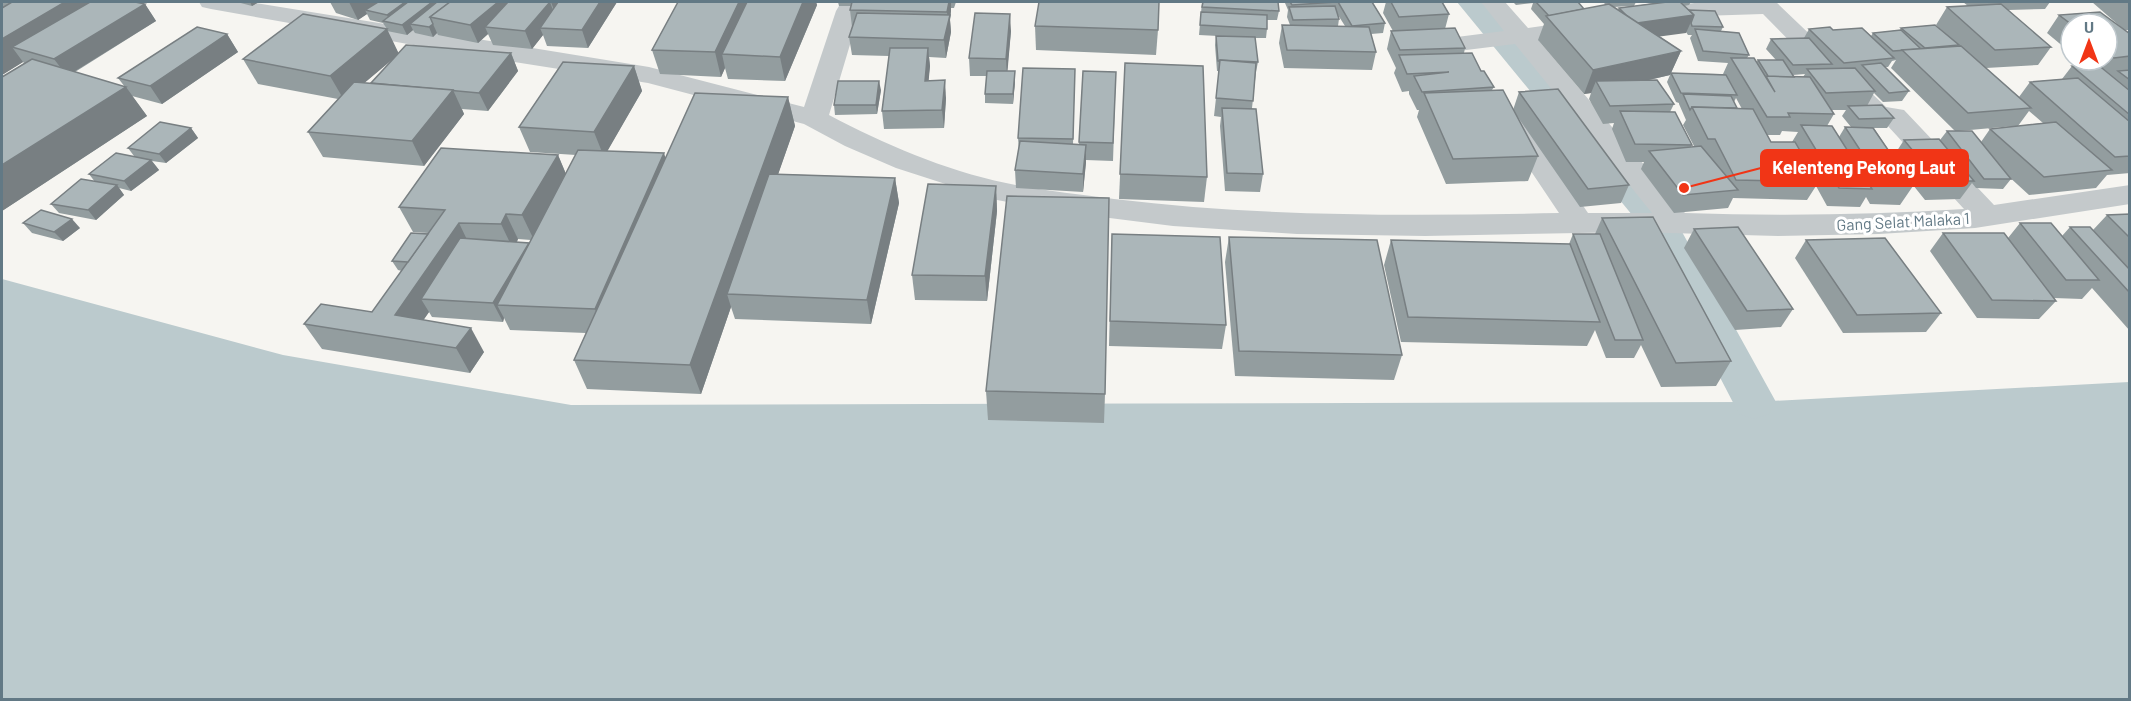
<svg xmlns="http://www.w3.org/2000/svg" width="2131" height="701" font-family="Barlow,sans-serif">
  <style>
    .water { fill: #bbcacd }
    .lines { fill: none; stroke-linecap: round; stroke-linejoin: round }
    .canal { fill: #bbcacd; fill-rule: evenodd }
    .minor { fill: #c4c9cb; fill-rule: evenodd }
    .wall { fill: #939d9f; fill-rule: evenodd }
    .shaded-wall { fill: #787f82 }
    .building { fill: #abb6b9; stroke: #787f82; stroke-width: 1.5 }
    .labels { text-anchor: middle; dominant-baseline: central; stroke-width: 6; stroke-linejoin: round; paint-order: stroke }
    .street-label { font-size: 16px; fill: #627985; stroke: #fff }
    .leader { fill: none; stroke: #f13516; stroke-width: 2 }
    .callout-dot { fill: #f13516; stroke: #fff; stroke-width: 2 }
    .callout { fill: #f13516; stroke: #f13516; stroke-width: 2 }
    .callout-label { font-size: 18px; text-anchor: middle; font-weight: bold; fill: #fff }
  </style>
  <rect width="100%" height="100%" fill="#f6f5f1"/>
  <!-- water -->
  <polygon class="water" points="2,279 283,355 571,405 1754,402 2129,382 2129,699 2,699"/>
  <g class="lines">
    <!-- canal -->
    <polygon class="canal" points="1457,2 1488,2 1671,212 1776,402 1769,414 1754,419 1739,414 1642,227"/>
    <!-- minor -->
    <path class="minor" d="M199,2H250L649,67L804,107L836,11L839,6L848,4L857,6L860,11L829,115C884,144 944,170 1006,183C1042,191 1078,194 1114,199C1262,217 1410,216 1559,213L1498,122L1502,116L1512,114L1522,116L1588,213H1652L1515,44L1458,51L1449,48L1445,43L1449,38L1504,31L1481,2H1505L1528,28L1584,20L1593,22L1596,27L1593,32L1539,41L1685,213C1778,216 1871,215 1964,209L1886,124L1868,121L1763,14L1701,16L1647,24L1638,22L1635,17L1638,12L1647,10L1701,2H1776L1886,107L1904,110L1994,205L2130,185V204L1975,228L1879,234L1778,236L1633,232L1425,236L1297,234L1173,226L1054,211L992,199L896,168L845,146L804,124L648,83L470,55L211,9L202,7Z"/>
  </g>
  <!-- wall -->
  <g class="wall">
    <polygon points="2,2 135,2 145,4 156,21 75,72 125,87 118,78 227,34 238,52 162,104 132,96 147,116 2,211 2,77 24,63 23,62 2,75"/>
    <polygon points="237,2 259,2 252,6"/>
    <path d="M330,2H617L588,48L547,46L543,35L532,49L493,45L488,34L478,43L438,35L437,33L433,37L415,33L413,30L407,35L387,31L398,53H511L518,71L488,111L462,109L464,114L424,166L323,157L308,132L338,99L258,84L243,59L387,29L383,23L370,20L367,14L358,20L336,13ZM397,55L371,83H364Z"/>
    <polygon points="678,2 816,2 817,5 785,81 728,79 725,68 721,77 660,74 652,50"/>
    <polygon points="838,2 956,2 954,8 951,8 950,20 951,32 946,58 929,57 930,66 928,81 946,98 944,128 884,129 882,111 889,56 852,55 849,37 852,27 850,10 851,6 839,6"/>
    <polygon points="1202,2 1279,11 1277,20 1267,20 1267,29 1266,38 1255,38 1258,62 1256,72 1252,108 1263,174 1260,192 1225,191 1220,126 1221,117 1214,116 1219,71 1217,71 1215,45 1216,36 1237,37 1199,35"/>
    <path d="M1286,2H1372L1385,23L1383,33L1371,34L1376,52L1372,70L1284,68L1279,43L1282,25H1290L1287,17L1288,10L1285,3ZM1338,15L1345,26H1338L1339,19Z"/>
    <polygon points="1386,2 1442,2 1449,14 1445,29 1465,48 1464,53 1481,71 1494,87 1492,90 1513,110 1519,92 1629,185 1621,203 1580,207 1515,113 1538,156 1528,181 1446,184 1417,117 1419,110 1417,110 1409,94 1409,91 1402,92 1394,73 1396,68 1387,49 1391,31 1393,31 1383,13"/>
    <path d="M1513,2H1578L1584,9L1606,5L1603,2H1636L1634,6L1660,2H1659H1691L1689,5L1684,6L1689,10L1715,11L1723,27L1721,31L1739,33L1749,55L1747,58H1754L1756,62L1758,60H1776L1766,49L1771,39L1804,38L1809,29L1830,27L1833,30L1862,28L1871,36L1873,33L1900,30L1901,28L1935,25L1950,38L1936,25L1947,7L1968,6L1963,2H2050L2045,9L2008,10L2051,47L2038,65L1986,68L2019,97L2030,82L2062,79L2072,66L2086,65L2080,60H2107V24H2071V53L2047,33L2059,15L2100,12L2122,28L2092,2H2130V30H2124L2130,34V173L2107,175L2096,188L2029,195L2006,174L2011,179L2003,189L1976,188L1972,183L1960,199L1925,200L1905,175L1913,186L1900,205L1870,204L1866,197L1860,207L1827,206L1816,186L1807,200L1733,198L1728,208L1674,213L1641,169L1644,162H1626L1612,129L1614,123L1603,124L1589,99L1591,93L1584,94L1538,40L1544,24L1531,9L1533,3L1516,5ZM1630,6L1619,8L1618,10L1614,7ZM1686,32L1688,35H1692L1690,38L1698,61L1728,63L1723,74L1671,73L1681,51L1659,36ZM1896,60L1891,68L1955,131H1947L1940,140L1944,145L1939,139L1904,140L1893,157L1874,128H1887L1894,118L1882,105L1867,106L1874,93L1883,102L1902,101L1909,91L1885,67H1888L1892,61ZM1805,74L1803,77H1794L1793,75ZM1670,75L1667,82L1676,102L1679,103V104L1686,120L1683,125L1694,146L1691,147L1692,145L1675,112H1670L1674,104L1657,80H1649ZM1736,98L1742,109L1737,108L1734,102ZM1832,110H1846L1842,116L1851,127H1845L1839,137L1832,126H1827L1834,114ZM2029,111L2043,123L2018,126ZM2014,126L1990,129L1981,142L1972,131H1959ZM1782,131L1798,132L1792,142H1771L1767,135H1780Z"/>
    <polygon points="1035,26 1158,30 1156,55 1036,50"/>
    <polygon points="1011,31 1007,71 1015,71 1015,81 1013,104 985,103 985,94 987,76 970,76 969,58"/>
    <polygon points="1125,63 1207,177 1204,202 1119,199"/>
    <path d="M634,66L642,91L607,151L666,157L788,97L795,126L778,174L895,178L899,203L871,324L735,319L731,307L701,394L587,389L574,360L586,333L510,330L504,318L503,322L432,317L429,312L423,320L484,352L470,373L322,349L304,324L372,312L402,271L398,270L392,261L428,233L413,232L399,207L558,155L566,174L576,155L530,152L519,127ZM518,239L531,240L529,244L517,242Z"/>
    <polygon points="1075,69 1073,144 1079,144 1083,71 1116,72 1113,161 1086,160 1083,192 1016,188 1015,170 1019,151 1018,138"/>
    <polygon points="881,90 877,114 835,115 834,105"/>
    <polygon points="191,128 198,138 166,163 152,161 159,170 131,191 119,188 124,195 96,220 59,213 51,204 95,182 89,174 134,156 128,148"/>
    <polygon points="996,186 997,211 987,301 915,300 912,275"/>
    <polygon points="2130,214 2130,331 2092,288 2082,299 2054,298 2056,301 2039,319 1977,318 1930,251 1943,233 2008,238 2020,223 2062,236 2070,227 2093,230 2107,215"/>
    <polygon points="1602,218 1731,361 1716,386 1661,387 1641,345 1634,358 1606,358 1595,330 1587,346 1401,342 1384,265 1391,240 1569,244 1573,234 1595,234"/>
    <polygon points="23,223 80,228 63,241 32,233"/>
    <polygon points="1694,229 1793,309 1781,327 1735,330 1684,248"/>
    <polygon points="1112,234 1226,325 1222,349 1109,346"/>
    <polygon points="1229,237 1402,355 1394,380 1235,376 1225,262"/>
    <polygon points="1806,240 1941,313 1926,332 1843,333 1795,258"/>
    <polygon points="986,391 1105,394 1104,423 988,420"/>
  </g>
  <!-- shaded-wall -->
  <g class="shaded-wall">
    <polygon points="23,2 119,2 12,47 23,62 2,75 2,39"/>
    <polygon points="250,2 259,2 252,6"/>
    <polygon points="349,2 387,2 365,10 367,14 358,20"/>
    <polygon points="405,2 423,2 390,23 387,15"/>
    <polygon points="432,2 439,2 410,24 413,30 407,35 402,25"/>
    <polygon points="498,2 512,2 485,27 488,34 478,43 470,25"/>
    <polygon points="550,2 556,19 540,28 543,35 532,49 525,31"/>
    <polygon points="551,2 568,2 556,15"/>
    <polygon points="600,2 617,2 588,48 582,30"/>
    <polygon points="739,2 752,2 722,54 725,68 721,77 715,52"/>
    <polygon points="803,2 816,2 817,5 785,81 780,57"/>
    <polygon points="949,2 951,2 951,11 950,20 951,32 946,58 944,40 948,24 947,12"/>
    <polygon points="145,4 156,21 67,76 54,59"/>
    <polygon points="1010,14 1011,31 1007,77 1006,59"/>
    <polygon points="1694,15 1686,33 1626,41 1634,23"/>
    <polygon points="433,24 437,33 433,37 429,27"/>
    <polygon points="387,29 399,54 344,100 330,76"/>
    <polygon points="227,34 238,52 162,104 150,86"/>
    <polygon points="928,48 930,66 927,99 925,81"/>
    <polygon points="1681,51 1670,75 1601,91 1596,81 1591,93 1584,94 1593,70"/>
    <polygon points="511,53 518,71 488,111 479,93"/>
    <polygon points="634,66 642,91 604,157 594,132"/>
    <polygon points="1015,71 1015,81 1013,104 1013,94"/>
    <polygon points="945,80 946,98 944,128 942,110"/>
    <polygon points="879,81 881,90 877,114 876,105"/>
    <polygon points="126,87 147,116 2,211 2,165"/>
    <polygon points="453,90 464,114 424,166 412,141"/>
    <polygon points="788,97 795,126 736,295 727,294 731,307 701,394 690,365"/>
    <polygon points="191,128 198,138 166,163 159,154"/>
    <polygon points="1086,145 1086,163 1083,192 1083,174"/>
    <polygon points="664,153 672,178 606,333 595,309"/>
    <polygon points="558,155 568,179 534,240 522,215"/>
    <polygon points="151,160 159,170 131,191 124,181"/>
    <polygon points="895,178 899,203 871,324 867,300"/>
    <polygon points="117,185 124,195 96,220 88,210"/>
    <polygon points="996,186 997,211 987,301 985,276"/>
    <polygon points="506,214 518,239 513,249 501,224"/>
    <polygon points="72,219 80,228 63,241 54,232"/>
    <polygon points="459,223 471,248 421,299 429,312 410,340 395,315"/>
    <polygon points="529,243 537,261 497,305 504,318 503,322 493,303"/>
    <polygon points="471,328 484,352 470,373 456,348"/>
  </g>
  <!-- building -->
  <g class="building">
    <polygon points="12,2 65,2 2,39 2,8"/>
    <polygon points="90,2 135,2 145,4 54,59 12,47"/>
    <polygon points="378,2 405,2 387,15 365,10"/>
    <polygon points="408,2 432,2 402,25 383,21"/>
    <polygon points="437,2 450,2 430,17 433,24 429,27 410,24"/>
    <polygon points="450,2 498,2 470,25 430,17"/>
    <polygon points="508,2 550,2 525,31 485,27"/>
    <polygon points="558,2 600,2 582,30 540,28"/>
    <polygon points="678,2 739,2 715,52 652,50"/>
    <polygon points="747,2 803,2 780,57 722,54"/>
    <polygon points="852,2 949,2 947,12 850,10"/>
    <polygon points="1039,2 1159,2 1158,30 1035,26"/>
    <polygon points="1203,2 1278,2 1279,11 1202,7"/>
    <polygon points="1290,2 1336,2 1292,5"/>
    <polygon points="1338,2 1372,2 1385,23 1352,26"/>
    <polygon points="1391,2 1442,2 1449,14 1399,17"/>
    <polygon points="1536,2 1578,2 1584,9 1549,16"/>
    <polygon points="1667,2 1680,2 1694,15 1637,23 1626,15 1619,8"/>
    <polygon points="1609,4 1681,51 1593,70 1546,16"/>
    <polygon points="2001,4 2051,47 1995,50 1947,7"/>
    <polygon points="1335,6 1339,19 1293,20 1289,7"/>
    <polygon points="1689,10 1715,11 1723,27 1692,26 1691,23 1694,15"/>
    <polygon points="1201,12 1267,15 1267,29 1200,25"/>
    <polygon points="2100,12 2130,34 2130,56 2114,58 2107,52 2107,24 2071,24 2059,15"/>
    <polygon points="857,13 950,15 944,40 849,37"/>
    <polygon points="975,13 1010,14 1006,59 969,58"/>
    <polygon points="303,14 387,29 330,76 243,59"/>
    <polygon points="1282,25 1369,27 1376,52 1287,50"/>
    <polygon points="1935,25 1959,45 1925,48 1901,28"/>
    <polygon points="197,27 227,34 150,86 118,78"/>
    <polygon points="1830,27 1833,30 1862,28 1894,58 1844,63 1809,29"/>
    <polygon points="1455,28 1465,48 1400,50 1391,31"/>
    <polygon points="1695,29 1739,33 1749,55 1703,51"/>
    <polygon points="1901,30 1921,49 1893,51 1873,33"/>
    <polygon points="1216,36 1255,37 1258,62 1220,60 1220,61 1218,61"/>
    <polygon points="1809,38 1832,64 1793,65 1771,39"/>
    <polygon points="406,45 511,53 479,93 371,83"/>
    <polygon points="1961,46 2031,108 1968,113 1902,50"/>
    <polygon points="890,48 928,48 925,81 945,80 942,110 882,111"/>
    <polygon points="1472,53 1481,71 1484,71 1494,87 1422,92 1414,76 1449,72 1407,74 1399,55"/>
    <polygon points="1731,58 1754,58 1775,92 1766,76 1810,77 1834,114 1788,113 1790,117 1767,117"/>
    <polygon points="32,59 126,87 2,165 2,77"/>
    <polygon points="1220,60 1256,63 1253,101 1216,98"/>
    <polygon points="1758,60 1783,60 1794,77 1768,76"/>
    <polygon points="563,62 634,66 594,132 519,127"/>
    <polygon points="1125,63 1203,66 1207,177 1120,174"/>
    <polygon points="1881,63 1909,91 1889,93 1862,65"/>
    <polygon points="2097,64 2130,91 2130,115 2072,66"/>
    <polygon points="1023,68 1075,69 1073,139 1018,138"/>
    <polygon points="1855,68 1875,91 1826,93 1807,69"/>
    <polygon points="2130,70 2130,80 2118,71"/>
    <polygon points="987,71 1015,71 1013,94 985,94"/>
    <polygon points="1083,71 1116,72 1113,143 1079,142"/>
    <polygon points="1671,73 1726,75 1737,95 1681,93"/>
    <polygon points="2078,78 2130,122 2130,156 2115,157 2030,82"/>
    <polygon points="1657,80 1674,104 1610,106 1596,81"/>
    <polygon points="838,81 879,81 876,105 834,105"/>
    <polygon points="354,82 453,90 412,141 308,132"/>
    <polygon points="1558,89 1629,185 1588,189 1519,92"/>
    <polygon points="1503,90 1538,156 1453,159 1424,93"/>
    <polygon points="695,93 788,97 690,365 574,360"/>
    <polygon points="1683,94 1731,96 1737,108 1692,107 1690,110"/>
    <polygon points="1882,105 1894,118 1859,119 1848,106"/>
    <polygon points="1692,107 1753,109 1771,142 1795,142 1818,182 1736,180 1715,139 1708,139"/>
    <polygon points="1222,108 1256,109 1263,174 1227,173"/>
    <polygon points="1620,111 1675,112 1692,145 1635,144"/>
    <polygon points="160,122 191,128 159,154 128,148"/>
    <polygon points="2056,122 2112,170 2044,177 1990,129"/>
    <polygon points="1801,125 1832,126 1872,189 1839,188"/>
    <polygon points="1845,127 1873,128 1913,186 1883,185"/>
    <polygon points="1947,131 1972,131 2011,179 1984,179"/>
    <polygon points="1939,139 1974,181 1938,181 1904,140"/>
    <polygon points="1020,141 1086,145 1083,174 1015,170"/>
    <polygon points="1701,146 1738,190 1683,195 1649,151"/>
    <polygon points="441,148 558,155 522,215 506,214 501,224 459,223 395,315 471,328 456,348 304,324 321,304 372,312 445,210 399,207"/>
    <polygon points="578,150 664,153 595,309 497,305"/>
    <polygon points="116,153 151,160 124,181 89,174"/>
    <polygon points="769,174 895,178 867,300 727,294"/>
    <polygon points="81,179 117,185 88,210 51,204"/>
    <polygon points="928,184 996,186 985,276 912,275"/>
    <polygon points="1007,196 1109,198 1105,394 986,391"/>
    <polygon points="41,210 72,219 54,232 23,223"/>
    <polygon points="2130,214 2130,238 2107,215"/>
    <polygon points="1653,217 1731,361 1676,363 1602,218"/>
    <polygon points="2020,223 2051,223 2099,280 2066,280"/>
    <polygon points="1738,227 1793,309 1747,311 1694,229"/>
    <polygon points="2070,227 2090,227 2130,270 2130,293"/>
    <polygon points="411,233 428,234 408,262 392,261"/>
    <polygon points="1943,233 2004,233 2056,301 1992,300"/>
    <polygon points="1112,234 1220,237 1226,325 1110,321"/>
    <polygon points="1573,234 1600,234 1643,340 1615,340"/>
    <polygon points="1229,237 1377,240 1402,355 1239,351"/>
    <polygon points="460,238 529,243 493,303 421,299"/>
    <polygon points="1885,238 1941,313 1857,315 1806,240"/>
    <polygon points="1391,240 1570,244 1600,322 1408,317"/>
  </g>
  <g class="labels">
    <!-- street labels -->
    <g class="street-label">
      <text transform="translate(1903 221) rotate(-3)">Gang Selat Malaka 1</text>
    </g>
  </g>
  <!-- callouts -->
  <path class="leader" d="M1684 188L1761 168"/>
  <circle class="callout-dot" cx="1684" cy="188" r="6"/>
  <rect class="callout" x="1761" y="150" width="207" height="36" rx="6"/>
  <g class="callout-label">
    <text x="1864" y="174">Kelenteng Pekong Laut</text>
  </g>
  <!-- border -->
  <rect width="2131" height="701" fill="none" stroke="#627985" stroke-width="6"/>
  <!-- north arrow -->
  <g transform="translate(2089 42)"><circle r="28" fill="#ffffff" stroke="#c0c9ce" stroke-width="1.5"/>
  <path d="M0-4.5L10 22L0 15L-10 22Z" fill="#f13516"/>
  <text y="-9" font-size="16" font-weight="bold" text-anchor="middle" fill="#627985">U</text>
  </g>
</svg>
